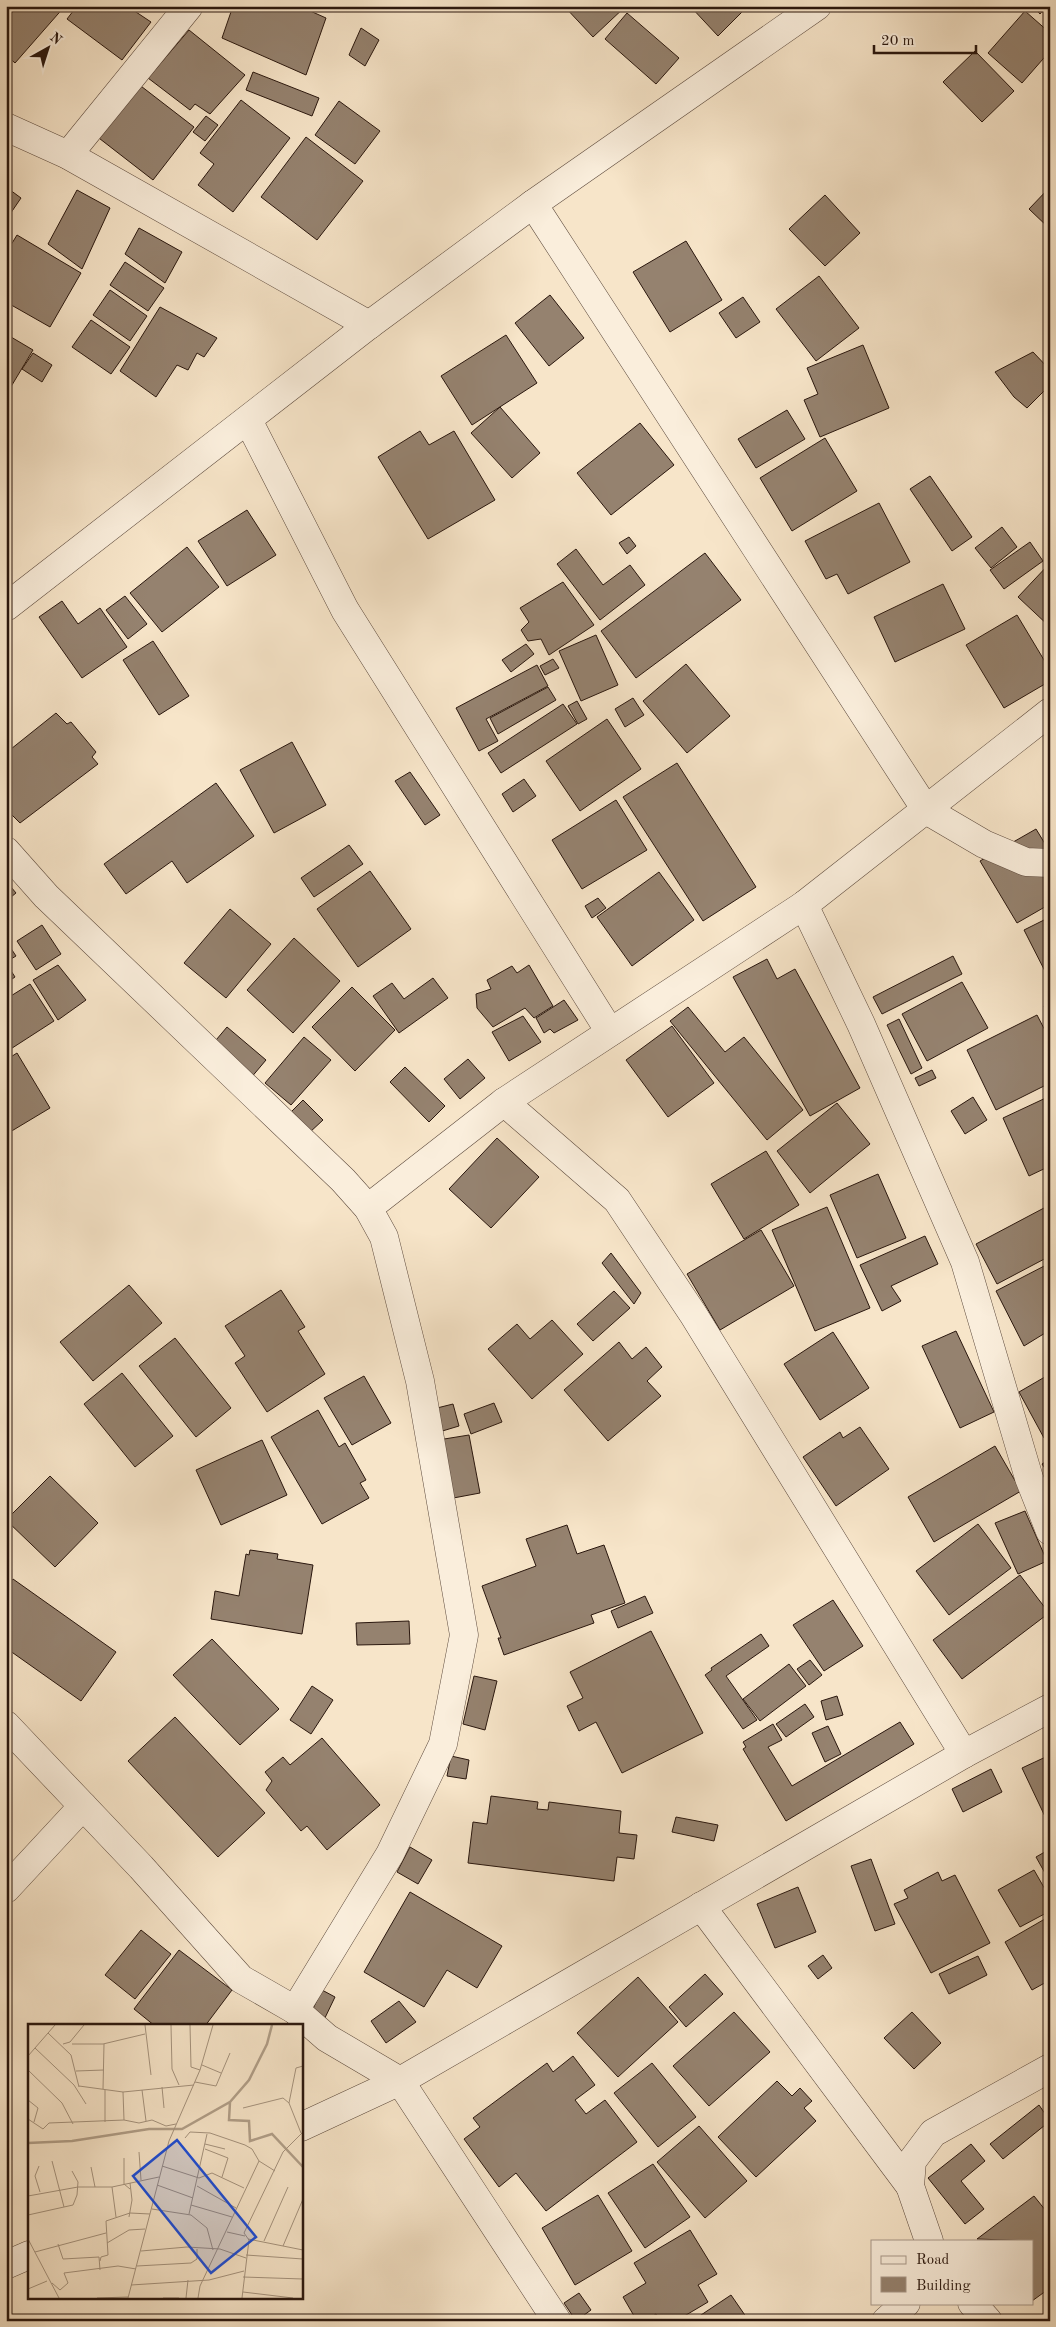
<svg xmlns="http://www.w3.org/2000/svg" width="1056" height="2327" font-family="'Old Standard TT',serif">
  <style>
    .building { fill: #95826f; stroke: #2a170e }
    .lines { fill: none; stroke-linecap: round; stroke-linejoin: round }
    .minor-casing { stroke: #5d4a3d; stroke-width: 29 }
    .tertiary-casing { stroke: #5d4a3d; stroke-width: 29 }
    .minor { stroke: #faeedc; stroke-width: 28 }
    .tertiary { stroke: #faeedc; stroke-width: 28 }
    .inset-river { fill: none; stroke: #b19f89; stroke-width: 2.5 }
    .inset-road { fill: none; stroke: #a5937e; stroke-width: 1 }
    .view { fill: #1d4ed8; fill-opacity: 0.15; stroke: #1d4ed8; stroke-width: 2.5 }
    .inset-edge { fill: none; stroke: #2a170e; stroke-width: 2.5 }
  </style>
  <rect width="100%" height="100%" fill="#f7e5c9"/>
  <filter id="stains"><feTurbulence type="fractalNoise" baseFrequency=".004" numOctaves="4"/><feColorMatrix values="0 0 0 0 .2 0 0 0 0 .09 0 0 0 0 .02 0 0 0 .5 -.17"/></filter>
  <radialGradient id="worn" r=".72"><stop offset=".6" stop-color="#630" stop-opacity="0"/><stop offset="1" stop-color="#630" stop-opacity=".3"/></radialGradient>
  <!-- building -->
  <g class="building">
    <polygon points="6,6 65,6 15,63 6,55"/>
    <polygon points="77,6 127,6 151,22 122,60 67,19"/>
    <polygon points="233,6 299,6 326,18 306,75 222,38"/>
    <polygon points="564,6 626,6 593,37"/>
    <polygon points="690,6 748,6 718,36"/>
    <polygon points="1032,6 1047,6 1040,14"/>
    <polygon points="1025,11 1050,33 1050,51 1022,83 988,53"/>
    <polygon points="627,13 679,58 656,84 605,39"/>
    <polygon points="361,28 379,40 365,66 349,55"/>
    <polygon points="189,30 245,75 210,114 195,104 190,110 148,78"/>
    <polygon points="975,51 1014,91 982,122 943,82"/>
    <polygon points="253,72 319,98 312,116 246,90"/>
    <polygon points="137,83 194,127 153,180 95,135"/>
    <polygon points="241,100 290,138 233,212 198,185 214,164 200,153"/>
    <polygon points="339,101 380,131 355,164 315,135"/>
    <polygon points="206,116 218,125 205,141 193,132"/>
    <polygon points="306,137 363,181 317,240 261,197"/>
    <polygon points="6,187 21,198 6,220"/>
    <polygon points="1050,187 1050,229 1029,209"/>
    <polygon points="77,190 110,208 82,269 48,244"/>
    <polygon points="825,195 860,233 825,266 789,229"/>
    <polygon points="139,228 182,252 165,283 125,254"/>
    <polygon points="17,235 81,273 50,327 6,302 6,253"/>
    <polygon points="686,241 722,300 670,332 633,272"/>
    <polygon points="125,262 164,288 148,311 110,285"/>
    <polygon points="819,276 859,328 816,361 776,309"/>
    <polygon points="110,290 147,316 130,341 93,315"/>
    <polygon points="550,295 584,338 549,366 515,323"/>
    <polygon points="743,297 760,322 736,338 719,313"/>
    <polygon points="160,307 217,338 204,357 197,353 188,370 177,365 156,397 120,371"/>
    <polygon points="91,320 130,347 111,374 72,347"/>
    <polygon points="6,334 33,350 6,395"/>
    <polygon points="506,335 537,383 472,425 441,376"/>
    <polygon points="863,345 889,408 820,437 804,400 818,394 807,368"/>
    <polygon points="1033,352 1050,370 1050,385 1027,408 1014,397 995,372"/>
    <polygon points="33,353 52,365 42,382 22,369"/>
    <polygon points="500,407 540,453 512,478 471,433"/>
    <polygon points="787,410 805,439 756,468 738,439"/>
    <polygon points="640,423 674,465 611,515 577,473"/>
    <polygon points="420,431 429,445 454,431 495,500 428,539 378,457"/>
    <polygon points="825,438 857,491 792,531 760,478"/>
    <polygon points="930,476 972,537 952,551 910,489"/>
    <polygon points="879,503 910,562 848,594 837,574 826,579 805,541"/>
    <polygon points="247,510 276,555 227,586 198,541"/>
    <polygon points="1002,527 1017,547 991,568 975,548"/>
    <polygon points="629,537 636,546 627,554 619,543"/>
    <polygon points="1030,542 1043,561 1004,589 990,570"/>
    <polygon points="187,547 219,587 162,632 130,593"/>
    <polygon points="576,549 603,585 630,565 645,585 600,620 557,564"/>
    <polygon points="705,553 741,600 636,678 601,631"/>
    <polygon points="1050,563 1050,627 1018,597"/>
    <polygon points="563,582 594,625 549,655 541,639 528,641 521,630 529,622 520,608"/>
    <polygon points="943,584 965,629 895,662 874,617"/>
    <polygon points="125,596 147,624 128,639 106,610"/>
    <polygon points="62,601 78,624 100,608 127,647 82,678 39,617"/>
    <polygon points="1017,615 1050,670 1050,681 1004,708 966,645"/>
    <polygon points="596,635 618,685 581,701 559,651"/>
    <polygon points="153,641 189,696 159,715 123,660"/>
    <polygon points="526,644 534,654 511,672 502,660"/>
    <polygon points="553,659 559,668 545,675 540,666"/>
    <polygon points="686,664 730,716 687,753 643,701"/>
    <polygon points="537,665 548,686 486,719 498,741 479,751 456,708"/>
    <polygon points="548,687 556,700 498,734 490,718"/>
    <polygon points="633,698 644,715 625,727 615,709"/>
    <polygon points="577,701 587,719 578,724 568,706"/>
    <polygon points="563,704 577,724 501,773 488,753"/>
    <polygon points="56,713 67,724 71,722 96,752 92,757 98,764 20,823 6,809 6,753"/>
    <polygon points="607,719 641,769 580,811 546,761"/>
    <polygon points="292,742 326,805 274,833 240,770"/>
    <polygon points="677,763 756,887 703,921 623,797"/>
    <polygon points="410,772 440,815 425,825 395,781"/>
    <polygon points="524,779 536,796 513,812 502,794"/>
    <polygon points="216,783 254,836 187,883 172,861 126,894 104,864"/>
    <polygon points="616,800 647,850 582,889 552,840"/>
    <polygon points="1036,829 1050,852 1050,904 1017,923 980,861"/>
    <polygon points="349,845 363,864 314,897 301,878"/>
    <polygon points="370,871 411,929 358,967 317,909"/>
    <polygon points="659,872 694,920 632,966 597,917"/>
    <polygon points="6,881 16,893 6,901"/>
    <polygon points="598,898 606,908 592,918 585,906"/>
    <polygon points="230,909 271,944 226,998 184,963"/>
    <polygon points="1050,917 1050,981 1024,930"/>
    <polygon points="42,925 61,954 36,970 17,941"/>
    <polygon points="294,938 340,981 293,1033 247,990"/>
    <polygon points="6,941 16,956 6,962"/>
    <polygon points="953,956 962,974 882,1014 873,997"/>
    <polygon points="767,959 777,979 795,969 860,1088 810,1116 733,977"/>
    <polygon points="6,963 15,977 6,983"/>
    <polygon points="58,965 86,1000 58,1020 33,980"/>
    <polygon points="529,965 553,1006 534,1018 525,1008 493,1027 477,1008 476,994 491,989 487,980 512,966 517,973"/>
    <polygon points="433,978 448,998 399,1033 373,996 392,983 404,999"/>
    <polygon points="962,982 988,1028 927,1061 902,1014"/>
    <polygon points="30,984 54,1021 6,1052 6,999"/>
    <polygon points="352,987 395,1030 355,1071 312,1027"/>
    <polygon points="564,1000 578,1020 554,1033 550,1029 544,1033 536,1018"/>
    <polygon points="1050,1003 1050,1015 1044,1006"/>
    <polygon points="688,1007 725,1052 744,1037 803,1110 767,1140 670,1021"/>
    <polygon points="1037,1015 1050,1040 1050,1083 996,1110 967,1050"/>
    <polygon points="523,1016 541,1042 509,1061 492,1032"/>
    <polygon points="899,1019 922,1068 911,1074 887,1025"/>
    <polygon points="672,1026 714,1083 668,1117 626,1060"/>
    <polygon points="227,1027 266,1060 250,1079 211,1046"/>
    <polygon points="304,1037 331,1060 291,1105 265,1083"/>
    <polygon points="17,1053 50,1108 10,1132 6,1125 6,1060"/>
    <polygon points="468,1059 485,1078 460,1099 444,1079"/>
    <polygon points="405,1067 445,1106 429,1122 390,1082"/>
    <polygon points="932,1070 936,1078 919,1086 915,1078"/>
    <polygon points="1050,1096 1050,1166 1029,1176 1003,1118"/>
    <polygon points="973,1097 987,1120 965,1134 951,1111"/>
    <polygon points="303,1100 323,1120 309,1133 290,1113"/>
    <polygon points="837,1103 870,1144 810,1193 777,1151"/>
    <polygon points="497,1138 539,1177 491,1228 449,1189"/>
    <polygon points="766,1151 799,1205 744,1239 711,1184"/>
    <polygon points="6,1153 12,1159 6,1165"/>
    <polygon points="878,1174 906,1238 857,1258 830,1195"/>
    <polygon points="827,1207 870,1308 815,1331 772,1230"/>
    <polygon points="1044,1208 1050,1219 1050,1256 997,1284 976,1244"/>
    <polygon points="761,1230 794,1286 720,1330 687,1274"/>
    <polygon points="925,1236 938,1264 891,1286 901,1301 882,1311 860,1265"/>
    <polygon points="611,1253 641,1293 634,1304 602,1263"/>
    <polygon points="1050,1263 1050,1330 1024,1346 996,1291"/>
    <polygon points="129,1285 162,1323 93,1381 60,1342"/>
    <polygon points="281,1290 305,1327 298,1331 325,1374 267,1412 235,1363 245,1356 225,1326"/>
    <polygon points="614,1291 630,1308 593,1341 577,1324"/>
    <polygon points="552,1320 583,1354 532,1399 488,1349 517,1324 530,1339"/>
    <polygon points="956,1331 994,1412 960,1428 922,1346"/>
    <polygon points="833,1332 869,1388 820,1420 784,1364"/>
    <polygon points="175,1338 231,1408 196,1437 139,1366"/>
    <polygon points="619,1342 632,1359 646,1347 662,1367 647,1381 661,1396 608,1441 564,1390"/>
    <polygon points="122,1373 173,1436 135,1467 84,1404"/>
    <polygon points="1050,1374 1050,1435 1044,1438 1019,1392"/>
    <polygon points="364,1376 391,1423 352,1445 324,1398"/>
    <polygon points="494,1403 502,1422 471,1434 464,1414"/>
    <polygon points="453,1404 459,1426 439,1432 433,1409"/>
    <polygon points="318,1410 339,1447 345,1443 366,1480 360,1483 369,1498 322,1524 271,1437"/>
    <polygon points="860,1427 889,1469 836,1506 803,1457 840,1432 843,1438"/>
    <polygon points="469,1435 480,1493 448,1499 438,1440"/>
    <polygon points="262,1440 287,1495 221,1525 196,1470"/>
    <polygon points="995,1446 1021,1491 934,1542 908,1497"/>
    <polygon points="1050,1459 1050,1476 1042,1464"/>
    <polygon points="50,1476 98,1523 55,1567 6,1520"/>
    <polygon points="1025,1511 1047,1561 1018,1574 995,1523"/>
    <polygon points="978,1524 1011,1568 949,1615 916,1571"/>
    <polygon points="567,1525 577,1554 604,1545 625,1603 591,1615 594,1623 504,1655 498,1638 501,1638 482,1586 536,1566 526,1539"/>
    <polygon points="250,1550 278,1554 277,1559 313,1565 302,1634 211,1619 215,1591 239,1596 246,1554 249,1555"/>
    <polygon points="1020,1575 1049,1613 962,1679 933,1640"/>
    <polygon points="13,1579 116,1652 81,1701 6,1648 6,1588"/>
    <polygon points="645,1596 653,1613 618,1628 611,1611"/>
    <polygon points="833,1600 863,1646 824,1671 793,1625"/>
    <polygon points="409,1621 410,1644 357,1645 356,1623"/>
    <polygon points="651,1631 703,1733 622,1773 596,1722 579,1731 567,1706 583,1698 570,1672"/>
    <polygon points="761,1634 769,1646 726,1676 757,1720 743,1729 705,1675 712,1670 711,1668"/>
    <polygon points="212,1639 279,1709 240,1745 173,1675"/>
    <polygon points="810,1660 822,1675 809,1685 797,1669"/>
    <polygon points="789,1664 806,1686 760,1721 743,1699"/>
    <polygon points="474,1676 497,1681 485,1730 463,1724"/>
    <polygon points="312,1686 333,1700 311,1734 290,1720"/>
    <polygon points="837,1696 843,1715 826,1720 821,1701"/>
    <polygon points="805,1704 814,1717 786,1737 776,1724"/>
    <polygon points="175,1717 265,1813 218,1857 128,1761"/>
    <polygon points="900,1722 914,1744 786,1821 743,1749 746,1747 743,1742 773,1724 782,1740 768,1747 792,1786"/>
    <polygon points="828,1726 841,1754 825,1762 812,1733"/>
    <polygon points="322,1738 380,1805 327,1850 307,1826 301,1831 266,1790 272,1781 265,1772 283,1757 290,1765"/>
    <polygon points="1050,1755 1050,1827 1022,1768"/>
    <polygon points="451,1756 469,1760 466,1779 447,1776"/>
    <polygon points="991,1769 1002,1792 963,1812 952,1789"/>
    <polygon points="491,1796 538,1802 537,1809 548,1810 549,1802 621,1811 619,1833 637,1835 634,1859 617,1857 614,1881 468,1863 473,1822 487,1824"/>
    <polygon points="676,1817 718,1825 714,1841 672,1832"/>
    <polygon points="410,1847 432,1860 418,1884 397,1872"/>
    <polygon points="1050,1849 1050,1882 1036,1857"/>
    <polygon points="871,1859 895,1924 875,1931 851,1866"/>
    <polygon points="1034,1870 1050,1898 1050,1911 1020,1927 998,1890"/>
    <polygon points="938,1872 942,1881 955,1875 990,1943 931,1973 894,1904 908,1898 904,1890"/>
    <polygon points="798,1887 816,1932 775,1948 757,1904"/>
    <polygon points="410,1892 502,1946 477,1988 447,1970 424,2007 364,1972"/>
    <polygon points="1050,1916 1050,1980 1032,1990 1005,1942"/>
    <polygon points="141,1930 171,1954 135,1999 105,1975"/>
    <polygon points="179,1950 232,1990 205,2026 155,2026 134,2009"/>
    <polygon points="823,1955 832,1968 818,1979 808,1966"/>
    <polygon points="978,1956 987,1975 949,1994 939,1974"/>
    <polygon points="705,1974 723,1994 686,2027 669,2007"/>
    <polygon points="638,1977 678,2022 618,2077 577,2033"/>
    <polygon points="322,1990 335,1997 322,2024 309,2017"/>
    <polygon points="399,2001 416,2022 386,2043 371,2021"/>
    <polygon points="734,2012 770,2052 709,2106 673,2066"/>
    <polygon points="912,2012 941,2043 914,2069 884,2038"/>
    <polygon points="573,2056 595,2085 575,2100 586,2114 605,2100 637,2142 546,2211 516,2173 499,2187 464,2139 480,2127 473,2118 547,2063 553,2072"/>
    <polygon points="652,2063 696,2117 658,2147 614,2093"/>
    <polygon points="777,2081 792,2096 800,2088 812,2101 804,2108 816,2121 756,2177 718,2137"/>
    <polygon points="1039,2105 1050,2121 1003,2159 990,2144"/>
    <polygon points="699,2126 747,2181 705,2218 657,2162"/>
    <polygon points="971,2144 985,2161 961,2181 984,2209 965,2224 928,2178"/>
    <polygon points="653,2164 690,2217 645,2248 608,2193"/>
    <polygon points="598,2195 632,2251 575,2285 542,2228"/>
    <polygon points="1034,2196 1050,2216 1050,2288 1032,2301 1032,2241 977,2239"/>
    <polygon points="690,2230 717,2274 698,2285 708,2302 676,2321 660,2321 656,2314 645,2321 637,2321 623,2297 646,2283 634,2263"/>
    <polygon points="579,2293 591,2310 576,2321 564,2303"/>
    <polygon points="731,2295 749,2321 692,2321"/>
  </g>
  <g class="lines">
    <!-- minor casing -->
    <g class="minor-casing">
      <g id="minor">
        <polyline points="6,127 68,155 369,325"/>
        <polyline points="68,155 189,6"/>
        <polyline points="533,204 926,810 984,844 1026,862 1050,863"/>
        <polyline points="248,420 345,610 610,1032"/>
        <polyline points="6,851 46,896 343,1180 368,1208 384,1237 420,1381 464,1635 443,1744 390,1854 295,2010"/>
        <polyline points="804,905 861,1024 965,1262 1029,1478 1050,1531"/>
        <polyline points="504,1102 617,1200 693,1314 964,1754"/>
        <polyline points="368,1208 504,1102 804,905 1050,712"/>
        <polyline points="6,1725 141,1867 241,1979 295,2010 327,2038 400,2081 557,2321"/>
        <polyline points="6,1889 83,1806"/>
        <polyline points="701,1906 910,2186"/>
        <polyline points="301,2127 400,2081 964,1754 1050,1708"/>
        <polyline points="929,2241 910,2186 912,2161 933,2133 1050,2068"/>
        <polyline points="6,2265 29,2255"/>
        <polyline points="972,2303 988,2321"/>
        <polyline points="886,2321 906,2303"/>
      </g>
    </g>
    <!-- tertiary casing -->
    <g class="tertiary-casing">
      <polyline id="tertiary" points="6,607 369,325 533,204 817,6"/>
    </g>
    <!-- minor -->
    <use href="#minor" class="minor"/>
    <!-- tertiary -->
    <use href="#tertiary" class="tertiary"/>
  </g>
  <!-- overview -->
  <g transform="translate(28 2024)">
    <rect width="275" height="275" fill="#f7e5c9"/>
    <path class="inset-river" d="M202,78L221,56L239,20L244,1M0,119L44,117L121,105H154L202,78L201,96L221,97L222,117L244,110L275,143"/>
    <path class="inset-road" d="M117,1L123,51M143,1L144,45L151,61M162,1L163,43L172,46M20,9L43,31L51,63M35,20L42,18L56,1M44,20H75L117,10M7,24L46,61L58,80M0,32L27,1M174,41L193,49M0,46L34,79L45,100M48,47L76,46M167,58L188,62L202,29M51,62L95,68L166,61M134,63L136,84M75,65L76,20M77,66V98M114,66L118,97M95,68L96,96M0,76L10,84L6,98M215,84L255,74L261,79M0,95L15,105L21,99L96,96L111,99L124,96L138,102L148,100M273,109L261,79L268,44L275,42M157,114L162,108L182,109L217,121L224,125L231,137L247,147M177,120L197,125M177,125L200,134L194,153M111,128L113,156M96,134V160L102,165M11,142L7,152L12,168M134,142L171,154L184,149L216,164M63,143L67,163M129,161L165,174M169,162L208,184M84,163L88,193M0,172L50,163H84L131,153M163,181L204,193M36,183L45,181L49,171L50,158L44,147M124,185L163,191L179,204L185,226M161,190L179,110M0,191L36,183L24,137M101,193L104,176L102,159M199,208L217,212M0,215L31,274M220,215L275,226M236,217L260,163M79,219L101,206L117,205M30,220L35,235L71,233L72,246M255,222L275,175M113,227L159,223L192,225L218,234M7,228L78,209M218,231L275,235M72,237L73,233L80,231L78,197L102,189L122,190M109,242L163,239L169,235V225M215,253L275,255M24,259L32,266L40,259L36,249L90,242L108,245M103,261L181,256L216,247M0,265L19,257M215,268L265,274M69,274L100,273M100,274L141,117L172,46L185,1M135,274H151M158,274L160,256M170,274L172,262L231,137M214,274L221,216L216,209L255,128L275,108"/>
    <path class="view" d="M149,116L228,213L183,249L105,152Z"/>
    <rect width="275" height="275" class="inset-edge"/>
  </g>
  <!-- margin -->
  <rect width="1056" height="2327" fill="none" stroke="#f7e5c9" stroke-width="25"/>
  <rect x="8" y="8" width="1041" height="2312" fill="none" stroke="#2a170e" stroke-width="2.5"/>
  <rect x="12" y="12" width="1031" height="2302" fill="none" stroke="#2a170e"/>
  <!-- legend -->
  <rect x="871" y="2240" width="162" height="65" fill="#faeedc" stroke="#a7988a"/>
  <rect x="881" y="2256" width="25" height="8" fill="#faeedc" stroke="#a7988a"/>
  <text x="916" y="2264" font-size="15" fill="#2a170e">Road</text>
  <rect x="881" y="2277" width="25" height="15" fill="#95826f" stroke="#a7988a"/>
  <text x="916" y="2290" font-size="15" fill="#2a170e">Building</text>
  <!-- north arrow -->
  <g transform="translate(48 48) rotate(39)" stroke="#faeedc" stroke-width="4" paint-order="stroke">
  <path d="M0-4L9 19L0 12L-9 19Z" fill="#2a170e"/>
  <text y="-8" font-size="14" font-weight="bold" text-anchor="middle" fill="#2a170e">N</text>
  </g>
  <!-- scale -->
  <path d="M874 45v8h102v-8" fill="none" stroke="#2a170e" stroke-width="2.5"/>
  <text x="881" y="45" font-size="15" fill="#2a170e" stroke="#faeedc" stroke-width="4" paint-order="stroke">20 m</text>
  <rect width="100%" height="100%" filter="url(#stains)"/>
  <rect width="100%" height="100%" fill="url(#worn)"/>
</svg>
